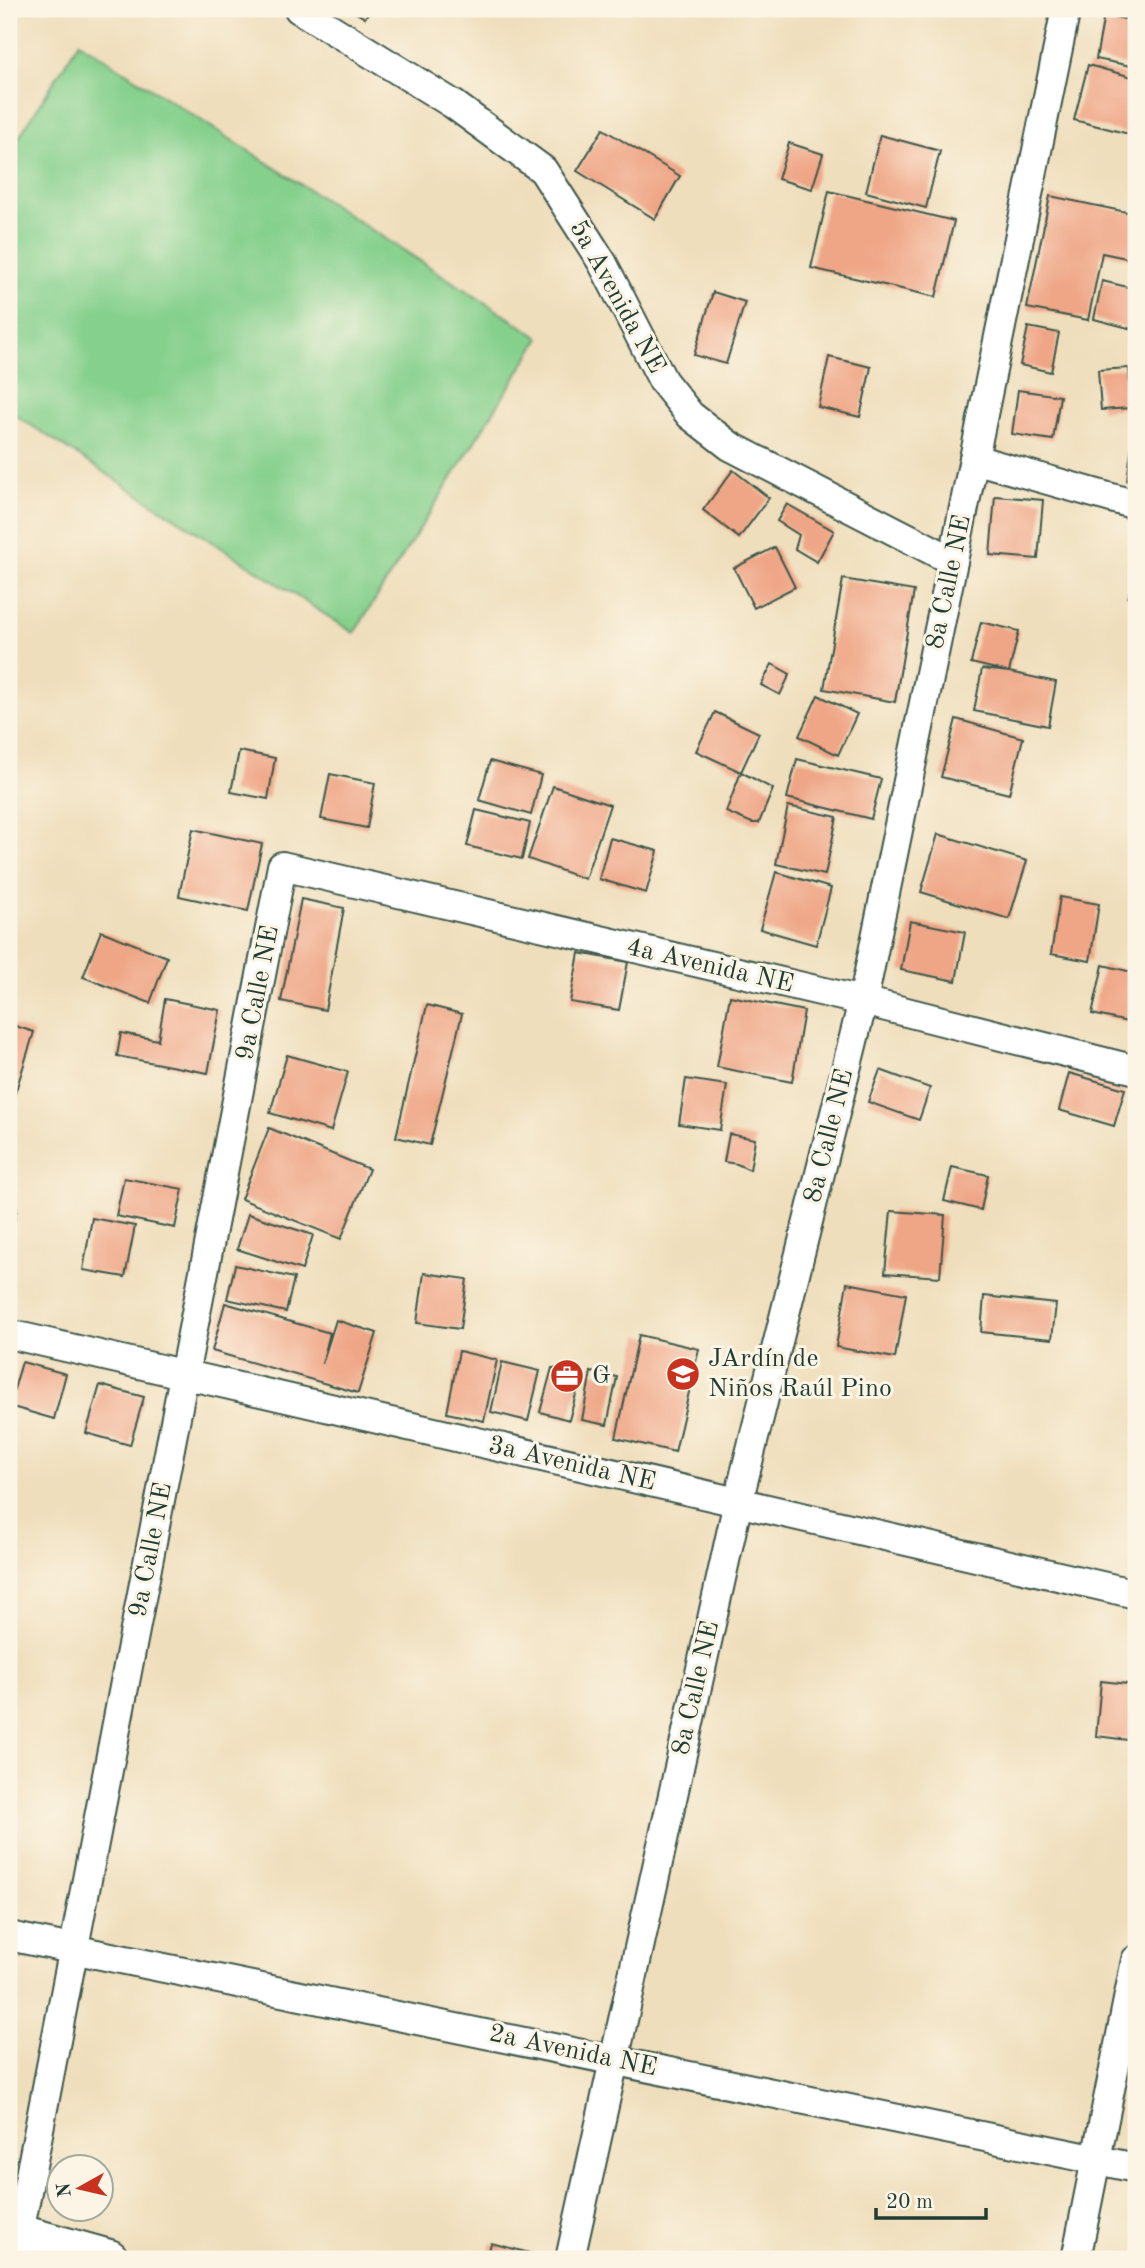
<svg xmlns="http://www.w3.org/2000/svg" width="1145" height="2268" font-family="'Old Standard TT',serif">
  <style>
    .green { fill: #85d08d; stroke: #528660; stroke-width: 2 }
    .building { fill: #efa686 }
    .lines { fill: none; stroke-linecap: round; stroke-linejoin: round }
    .street-casing { stroke: #3e5548; stroke-width: 32 }
    .secondary-casing { stroke: #3e5548; stroke-width: 42 }
    .street { stroke: #fff; stroke-width: 28 }
    .secondary { stroke: #fff; stroke-width: 38 }
    .labels { text-anchor: middle; dominant-baseline: central; stroke-width: 6; stroke-linejoin: round; paint-order: stroke }
    .street-label { font-size: 26px; fill: #1f3d34; stroke: #fcf5e5 }
    .poi-label { font-size: 26px; fill: #1f3d34; stroke: #fcf5e5; text-anchor: start }
  </style>
  <rect width="100%" height="100%" fill="#fcf5e5"/>
  <filter id="ink" filterUnits="userSpaceOnUse"><feTurbulence type="fractalNoise" baseFrequency=".0143" numOctaves="2"/><feDisplacementMap in="SourceGraphic" scale="14" xChannelSelector="R" yChannelSelector="G"/><feConvolveMatrix kernelMatrix="1 2 1 2 8 2 1 2 1" color-interpolation-filters="sRGB"/></filter>
  <filter id="wash" filterUnits="userSpaceOnUse"><feTurbulence type="fractalNoise" baseFrequency=".00686" numOctaves="4" result="noise"/><feDisplacementMap in="SourceGraphic" scale="28" xChannelSelector="R" yChannelSelector="G"/><feGaussianBlur stdDeviation="1.57" result="paint"/><feColorMatrix in="noise" values="0 0 0 0 0 0 0 0 0 0 0 0 0 0 0 0 0 1.4 0 .05"/><feComposite in="paint" operator="in"/></filter>
  <g filter="url(#wash)">
    <rect width="100%" height="100%" fill="#efdebc"/>
    <!-- green -->
    <polygon class="green" points="79,42 540,338 354,633 9,411 9,153"/>
    <g id="blocks">
      <!-- building -->
      <g class="building">
        <polygon points="350,9 370,9 365,18"/>
        <polygon points="1104,15 1136,21 1136,67 1096,59"/>
        <polygon points="1088,65 1136,78 1136,106 1129,134 1074,120"/>
        <polygon points="603,129 680,176 655,219 577,171"/>
        <polygon points="880,135 940,151 926,208 866,192"/>
        <polygon points="789,143 823,154 812,189 778,179"/>
        <polygon points="829,191 954,221 936,297 811,268"/>
        <polygon points="1050,196 1136,214 1136,260 1102,253 1088,320 1027,308"/>
        <polygon points="1102,281 1136,289 1136,330 1094,319"/>
        <polygon points="713,292 745,302 726,364 694,355"/>
        <polygon points="1028,327 1059,333 1051,372 1020,365"/>
        <polygon points="829,357 871,367 860,417 818,407"/>
        <polygon points="1129,368 1131,408 1101,410 1098,370"/>
        <polygon points="1018,390 1060,396 1053,440 1012,434"/>
        <polygon points="1135,421 1136,421 1136,482 1127,481"/>
        <polygon points="733,470 769,498 739,538 703,510"/>
        <polygon points="995,496 1043,500 1038,559 990,555"/>
        <polygon points="787,504 834,531 817,562 795,549 799,535 777,521"/>
        <polygon points="775,547 795,587 754,608 734,568"/>
        <polygon points="1135,569 1136,569 1136,600 1128,598"/>
        <polygon points="843,579 914,591 895,702 824,689"/>
        <polygon points="981,622 1019,631 1009,672 1056,682 1048,726 974,711 982,669 1009,672 971,663"/>
        <polygon points="772,664 790,674 780,695 761,685"/>
        <polygon points="818,695 857,714 838,755 799,736"/>
        <polygon points="715,712 759,733 741,772 696,751"/>
        <polygon points="956,719 1023,738 1009,794 941,777"/>
        <polygon points="239,751 275,758 268,799 231,792"/>
        <polygon points="797,759 881,779 871,819 787,798"/>
        <polygon points="490,761 541,775 531,815 479,800"/>
        <polygon points="741,772 773,789 759,823 752,823 726,812"/>
        <polygon points="330,774 375,783 367,828 321,819"/>
        <polygon points="553,786 610,805 585,879 528,859"/>
        <polygon points="788,806 837,817 825,875 776,864"/>
        <polygon points="476,810 530,823 522,859 467,846"/>
        <polygon points="193,829 262,844 248,911 179,896"/>
        <polygon points="938,834 1027,861 1009,919 921,892"/>
        <polygon points="610,838 658,851 646,893 599,879"/>
        <polygon points="776,872 831,888 816,945 760,929"/>
        <polygon points="1060,897 1099,904 1090,961 1051,954"/>
        <polygon points="301,899 344,908 325,1010 281,1001"/>
        <polygon points="910,921 965,932 956,981 901,970"/>
        <polygon points="101,931 167,957 150,1003 83,977"/>
        <polygon points="579,953 628,962 619,1010 570,1002"/>
        <polygon points="1103,965 1136,973 1136,1024 1092,1014"/>
        <polygon points="730,996 804,1011 792,1082 717,1067"/>
        <polygon points="165,999 220,1010 208,1073 117,1056 121,1033 158,1040"/>
        <polygon points="427,1005 462,1014 430,1145 396,1137"/>
        <polygon points="9,1024 34,1032 9,1113"/>
        <polygon points="287,1055 348,1072 331,1131 270,1113"/>
        <polygon points="880,1070 930,1088 919,1120 868,1102"/>
        <polygon points="1069,1073 1125,1089 1114,1126 1059,1110"/>
        <polygon points="686,1079 727,1085 720,1130 679,1124"/>
        <polygon points="269,1128 369,1169 341,1239 241,1199"/>
        <polygon points="729,1134 755,1139 750,1170 737,1164 724,1162"/>
        <polygon points="952,1167 988,1175 981,1210 944,1201"/>
        <polygon points="124,1178 183,1189 175,1228 116,1216"/>
        <polygon points="9,1207 17,1208 10,1242 9,1242"/>
        <polygon points="891,1211 945,1215 940,1277 885,1273"/>
        <polygon points="248,1214 313,1235 302,1270 237,1249"/>
        <polygon points="92,1218 135,1226 125,1277 83,1270"/>
        <polygon points="235,1265 294,1278 286,1312 227,1299"/>
        <polygon points="424,1273 467,1279 460,1329 417,1323"/>
        <polygon points="847,1283 906,1294 895,1358 836,1347"/>
        <polygon points="984,1296 1056,1304 1052,1339 981,1332"/>
        <polygon points="225,1303 330,1333 322,1364 336,1320 377,1333 358,1393 212,1351"/>
        <polygon points="639,1335 699,1349 675,1452 616,1438"/>
        <polygon points="459,1351 497,1360 484,1421 447,1413"/>
        <polygon points="22,1362 66,1374 54,1419 9,1406"/>
        <polygon points="502,1362 540,1371 528,1421 491,1412"/>
        <polygon points="552,1368 581,1376 569,1420 540,1412"/>
        <polygon points="591,1372 617,1377 607,1425 582,1420"/>
        <polygon points="100,1385 144,1397 130,1445 86,1433"/>
        <polygon points="1101,1681 1136,1685 1136,1741 1096,1736"/>
        <polygon points="491,2243 537,2255 536,2259 487,2259"/>
      </g>
    </g>
  </g>
  <g filter="url(#ink)">
    <use href="#blocks" fill-opacity="0" stroke="#3e5548" stroke-width="2"/>
    <g class="lines">
      <!-- street casing -->
      <g class="street-casing">
        <g id="street">
          <polyline points="299,9 453,104 543,170 602,262 663,381 690,415 730,446 953,561"/>
          <polyline points="974,459 1136,505"/>
          <polyline points="9,1334 1136,1594"/>
          <polyline points="9,1936 1136,2168"/>
          <polyline points="14,2259 282,866 863,1001 1136,1070"/>
          <polyline points="570,2259 738,1502 863,1001 1066,9"/>
          <polyline points="1076,2259 1136,1960"/>
        </g>
      </g>
      <!-- secondary casing -->
      <g class="secondary-casing">
        <polyline id="secondary" points="9,2231 109,2259"/>
      </g>
      <!-- street -->
      <use href="#street" class="street"/>
      <!-- secondary -->
      <use href="#secondary" class="secondary"/>
    </g>
  </g>
  <!-- icons -->
  <defs>
    <g id="school-disc" transform="scale(1.75)"><circle r="9.5" fill="#c8321e" stroke="#fcf5e5"/><path d="M0-5L7-2L0 1L-7-2ZM-4 1L0 2.5L4 1V4Q0 6-4 4Z" fill="#fff"/></g>
    <g id="office-disc" transform="scale(1.75)"><circle r="9.5" fill="#c8321e" stroke="#fcf5e5"/><path d="M-6-3h4V-5.5h4V-3h4V5H-6ZM-1-4.5V-3h2v-1.5ZM-6 0V1H6V0Z" fill="#fff"/></g>
  </defs>
  <g fill-rule="evenodd">
    <use href="#school-disc" x="683" y="1374"/>
    <use href="#office-disc" x="567" y="1376"/>
  </g>
  <g class="labels">
    <!-- street labels -->
    <g class="street-label">
      <text transform="translate(617 297) rotate(61)">5a Avenida NE</text>
      <text transform="translate(949 582) rotate(-78)">8a Calle NE</text>
      <text transform="translate(710 966) rotate(13)">4a Avenida NE</text>
      <text transform="translate(258 993) rotate(-79)">9a Calle NE</text>
      <text transform="translate(829 1136) rotate(-76)">8a Calle NE</text>
      <text transform="translate(572 1464) rotate(13)">3a Avenida NE</text>
      <text transform="translate(151 1550) rotate(-79)">9a Calle NE</text>
      <text transform="translate(696 1688) rotate(-77)">8a Calle NE</text>
      <text transform="translate(573 2051) rotate(12)">2a Avenida NE</text>
    </g>
    <!-- poi labels -->
    <g class="poi-label">
      <text x="708" y="1359">JArdín de<tspan x="708" dy="30">Niños Raúl Pino</tspan></text>
      <text x="592" y="1376">G</text>
    </g>
  </g>
  <!-- margin -->
  <rect width="1145" height="2268" fill="none" stroke="#fcf5e5" stroke-width="35"/>
  <!-- north arrow -->
  <g transform="translate(80 2188) rotate(262)"><circle r="33" fill="#fcf5e5" stroke="#a4ab9e" stroke-width="2"/>
  <path d="M0-5L12 26L0 18L-12 26Z" fill="#c8321e"/>
  <text y="-10" font-size="19" font-weight="bold" text-anchor="middle" fill="#1f3d34">N</text>
  </g>
  <!-- scale -->
  <path d="M876 2208v10h110v-10" fill="none" stroke="#1f3d34" stroke-width="3.5"/>
  <text x="886" y="2208" font-size="21" fill="#1f3d34" stroke="#fcf5e5" stroke-width="5" paint-order="stroke">20 m</text>
</svg>
